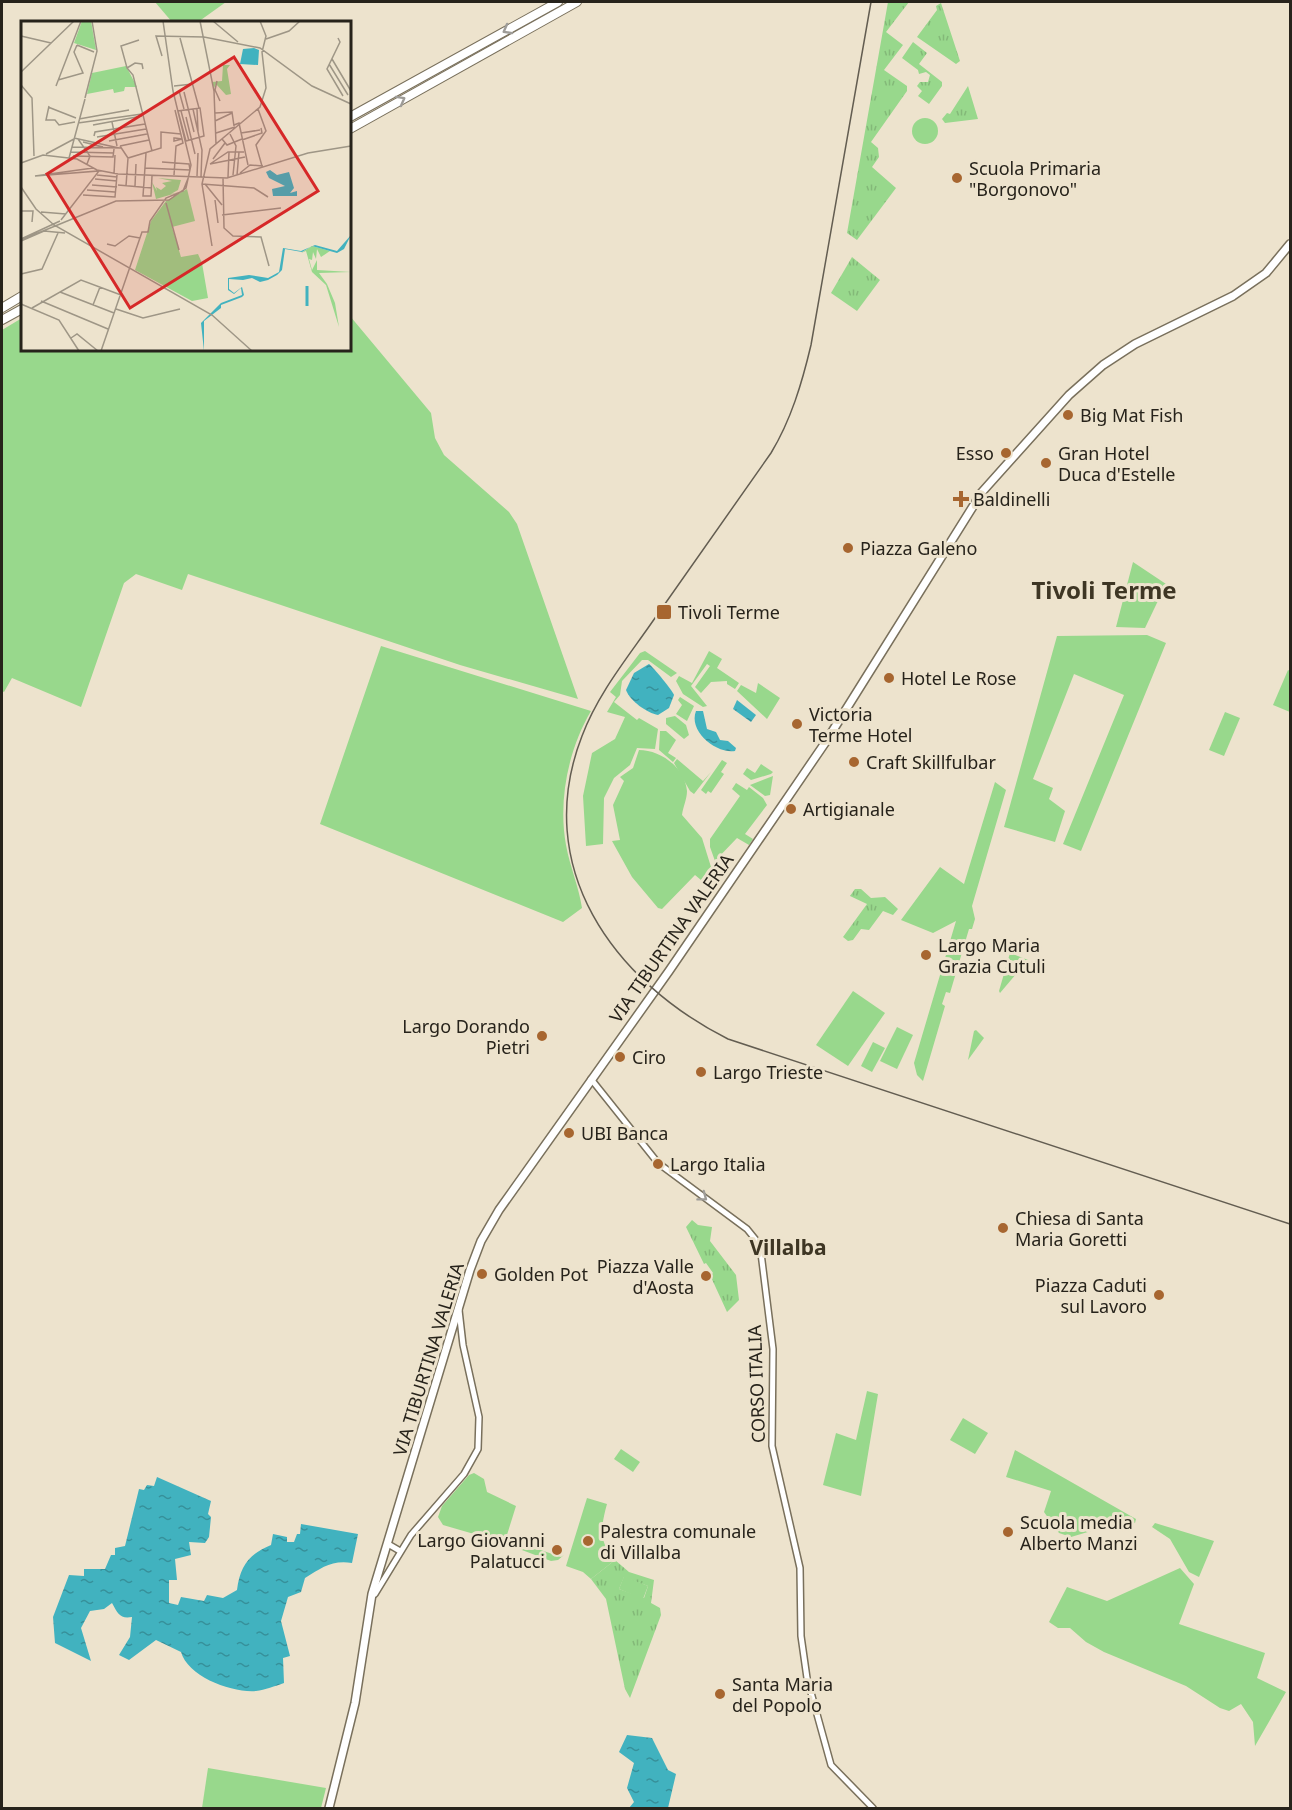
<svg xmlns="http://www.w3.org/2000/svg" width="1292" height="1810" font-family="'Noto Sans',sans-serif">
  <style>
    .grass { fill: #98d88c }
    .park { fill: url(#park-tufts); fill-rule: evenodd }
    .water { fill: url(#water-ripples) }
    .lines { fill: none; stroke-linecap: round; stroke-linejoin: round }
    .tertiary-casing { stroke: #79705c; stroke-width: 8 }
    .primary-casing { stroke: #79705c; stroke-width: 10 }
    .motorway-casing { stroke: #79705c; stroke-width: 10 }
    .tertiary { stroke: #fff; stroke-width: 5 }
    .primary { stroke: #fff; stroke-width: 7 }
    .motorway { stroke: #fff; stroke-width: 8 }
    .rail { stroke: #635d51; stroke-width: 1.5 }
    .oneway { stroke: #9e9c98 }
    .poi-dot { fill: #a76630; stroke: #ede3cd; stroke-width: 2 }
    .labels { text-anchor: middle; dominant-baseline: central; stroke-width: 6; stroke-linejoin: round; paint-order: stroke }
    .poi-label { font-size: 18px; fill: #27231b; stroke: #ede3cd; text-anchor: start }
    .street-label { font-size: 18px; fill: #27231b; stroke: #ede3cd }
    .quarter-label { font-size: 21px; font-weight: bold; fill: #3e3624; stroke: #ede3cd }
    .district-label { font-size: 24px; font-weight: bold; fill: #3e3624; stroke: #ede3cd }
    .inset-river { fill: none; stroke: #41b2bf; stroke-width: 3 }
    .inset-road { fill: none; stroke: #9e9686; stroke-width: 1.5 }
    .view { fill: #d62828; fill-opacity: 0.15; stroke: #d62828; stroke-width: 3 }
    .inset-edge { fill: none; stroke: #27231b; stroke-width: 3 }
  </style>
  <defs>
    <pattern id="park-tufts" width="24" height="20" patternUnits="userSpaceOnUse" patternTransform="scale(1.5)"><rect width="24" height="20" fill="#98d88c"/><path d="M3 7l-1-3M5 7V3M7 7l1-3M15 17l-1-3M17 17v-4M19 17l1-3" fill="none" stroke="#83b978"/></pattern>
    <pattern id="water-ripples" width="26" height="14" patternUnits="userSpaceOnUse" patternTransform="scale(1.5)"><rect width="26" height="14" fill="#41b2bf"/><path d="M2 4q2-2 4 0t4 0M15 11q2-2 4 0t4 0" fill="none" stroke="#36909a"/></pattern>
  </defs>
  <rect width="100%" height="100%" fill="#ede3cd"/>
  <!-- grass -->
  <g class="grass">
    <polygon points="155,2 226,2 198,22 172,22"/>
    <circle cx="925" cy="131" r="13"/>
    <polygon points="350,316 431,413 435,438 444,455 509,512 517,524 578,699 460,665 188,574 182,590 136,574 124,583 81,707 12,678 4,692 2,691 2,330 22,318 22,350 350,350"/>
    <polygon points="1133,562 1166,584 1145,628 1116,627"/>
    <polygon points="1147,635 1166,643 1081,851 1063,844 1124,695 1074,674 1033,779 1053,788 1049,799 1065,811 1055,842 1004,827 1057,636"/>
    <path d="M381,646L591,711C568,750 558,801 566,845C570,867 579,887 582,908L563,922L320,824Z"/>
    <polygon points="645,651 677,673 671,677 648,660 642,660 622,681 620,695 614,702 637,720 639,718 658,729 655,749 637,748 630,765 614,778 604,798 603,844 586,846 583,796 592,753 615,739 625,717 607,712 616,697 610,692 640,653"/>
    <polygon points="709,651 722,659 717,668 739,683 735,689 727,684 727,681 711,682 701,693 695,687 710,666 707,664 691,686 707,706 703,707 683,694 676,681 679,676 692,683"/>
    <polygon points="1288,670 1290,671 1290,712 1273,705"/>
    <polygon points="758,683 780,698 767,719 737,691 741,685 756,693"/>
    <polygon points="680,697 694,706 687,721 676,714 682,705 678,700"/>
    <polygon points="1225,712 1240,718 1224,756 1209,750"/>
    <polygon points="675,716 686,725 689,735 684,739 666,724 666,718"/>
    <polygon points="660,731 666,731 676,740 668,753 676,758 673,762 659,750"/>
    <path d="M639,750C660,750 685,767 687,791C687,799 683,807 682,815L702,838L711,867L701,880L695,875L662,909L658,908L632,877L612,841L620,840L613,805L624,781L620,777L633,768Z"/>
    <polygon points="677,759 703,781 711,772 694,794 690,791 674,763"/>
    <polygon points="722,760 727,763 721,772 724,774 711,793 708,791 706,794 701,790"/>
    <polygon points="761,764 773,772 771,774 751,780 743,774 747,768 755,773"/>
    <polygon points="773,776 770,795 765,796 750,785"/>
    <polygon points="995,782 1006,790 972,906 975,919 972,929 969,929 950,993 946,992 942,1004 945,1006 923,1081 917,1075 914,1063 956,921 933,933 901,920 940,867 964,884"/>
    <polygon points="736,783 747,790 749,787 763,798 767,805 745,834 753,839 749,845 737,838 715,861 710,847 710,839 740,796 732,789"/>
    <polygon points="1010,953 1028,960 1000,993 999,991"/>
    <polygon points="853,991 885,1013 848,1066 816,1045"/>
    <polygon points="897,1027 913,1035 897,1069 880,1061"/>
    <polygon points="976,1030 984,1038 968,1060 974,1031"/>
    <polygon points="873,1042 885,1048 872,1072 861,1066"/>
    <polygon points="867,1391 878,1394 861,1496 823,1485 836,1433 856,1440"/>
    <polygon points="963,1418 988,1433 975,1454 950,1440"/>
    <polygon points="621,1449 640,1462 633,1472 614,1459"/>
    <polygon points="1015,1450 1136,1519 1135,1523 1108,1526 1071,1537 1059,1533 1044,1512 1051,1491 1006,1477"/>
    <polygon points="474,1473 484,1479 487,1492 516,1506 506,1538 561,1557 564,1555 558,1560 551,1561 498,1541 443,1525 438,1517 442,1506 469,1475"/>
    <path d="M587,1498L607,1504C601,1526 598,1542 615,1560L591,1579L583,1572L566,1566Z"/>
    <polygon points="1155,1523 1214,1541 1199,1577 1189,1572 1170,1539 1152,1527"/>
    <polygon points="1180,1568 1194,1584 1179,1624 1265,1653 1257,1678 1286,1692 1255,1746 1253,1722 1241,1704 1229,1711 1220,1708 1186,1686 1104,1652 1086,1642 1070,1628 1058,1628 1049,1622 1067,1587 1107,1601"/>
    <polygon points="624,1576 648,1586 643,1599 619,1589"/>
    <polygon points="208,1768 326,1788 321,1808 202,1808"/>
  </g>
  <!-- park -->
  <g class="park">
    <polygon points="888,2 909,2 886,32 903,45 884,70 907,86 907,91 871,142 878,148 879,157 872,167 896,188 857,240 847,233"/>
    <polygon points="941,3 960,61 956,64 917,37 937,10 936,6"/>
    <polygon points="913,42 927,53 919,64 942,82 942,86 929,104 918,96 922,91 917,86 920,82 928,82 930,75 926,72 919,74 918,70 902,58"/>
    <polygon points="968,86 978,119 945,123 942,119 947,113 950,114"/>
    <polygon points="852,257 880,280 857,311 831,293"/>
    <polygon points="855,889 861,889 871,898 885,897 898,909 893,915 883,911 869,930 861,929 853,940 848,941 843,937 867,904 850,896"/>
    <polygon points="692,1220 698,1225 712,1227 710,1241 736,1275 739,1300 727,1312 710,1275 713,1273 706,1263 704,1264 686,1227"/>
    <path d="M615,1560L629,1572L654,1580L651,1603L660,1608L661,1615L630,1698L625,1689L606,1599L591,1579ZM624,1577L648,1586L644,1598L619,1589Z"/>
  </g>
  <!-- water -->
  <g class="water">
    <path d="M649,664C653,667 673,691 674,695L669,708L658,715C647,713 630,701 626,690L634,673Z"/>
    <polygon points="737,700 756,715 751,722 733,709"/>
    <path d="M696,711H703L707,729L716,732L720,740L728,741L736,748L735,751C716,754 688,731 696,711Z"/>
    <path d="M157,1477L211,1501L208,1514L211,1517L209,1537L205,1543L189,1542L191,1555L175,1559L177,1580H169V1603L178,1605L181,1597L204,1601L207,1595L223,1598L237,1590C240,1566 249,1554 271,1545L273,1534L287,1537V1542H294L297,1534H300L301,1524L358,1534L352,1563C331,1560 322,1568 305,1578L301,1592L288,1597L281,1621L290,1656L283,1658L284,1683C275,1686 265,1690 256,1691C232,1693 188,1677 181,1652L156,1640L129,1660L119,1655L130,1637L132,1617C120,1619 118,1614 112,1603L104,1609L90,1611L81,1628L91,1661L55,1643L53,1617L69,1575L84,1576V1569H105L111,1555H115V1548L125,1546L139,1489L144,1490L147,1485L154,1486Z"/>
    <polygon points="627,1735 652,1738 668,1770 676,1774 668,1808 629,1808 634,1802 627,1788 634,1763 619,1752"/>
  </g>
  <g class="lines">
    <!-- tertiary casing -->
    <g class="tertiary-casing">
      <g id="tertiary">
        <polyline points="591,1079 658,1163 747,1229 760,1245 773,1349 772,1446 800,1568 801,1636 807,1678 831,1765 873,1808"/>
        <polyline points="388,1544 400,1551"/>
        <polyline points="375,1594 411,1535 464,1474 478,1449 479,1417 463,1345 459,1310"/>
      </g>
    </g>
    <!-- primary casing -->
    <g class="primary-casing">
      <polyline id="primary" points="329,1808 355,1703 372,1594 470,1270 481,1241 499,1210 669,971 825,743 982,492 1069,395 1103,365 1135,344 1233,296 1266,273 1290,244"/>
    </g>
    <!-- motorway casing -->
    <g class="motorway-casing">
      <g id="motorway">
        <polyline points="350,117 558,2"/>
        <polyline points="350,129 577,2"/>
        <polyline points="2,308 22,296"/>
        <polyline points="2,320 22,309"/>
      </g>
    </g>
    <!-- tertiary -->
    <use href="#tertiary" class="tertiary"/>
    <!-- primary -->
    <use href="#primary" class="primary"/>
    <!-- motorway -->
    <use href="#motorway" class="motorway"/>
    <!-- rail -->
    <path class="rail" d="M871,2L811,345C802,383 791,420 771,453C730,511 689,569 648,628C624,662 597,696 582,736C531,867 613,981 728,1039L1290,1224"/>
  </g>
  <!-- one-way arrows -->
  <defs><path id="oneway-chevron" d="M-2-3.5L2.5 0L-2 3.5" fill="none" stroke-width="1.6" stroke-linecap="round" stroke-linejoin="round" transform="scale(1.5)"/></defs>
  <g class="oneway">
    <use href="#oneway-chevron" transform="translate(507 30) rotate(151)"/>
    <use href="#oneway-chevron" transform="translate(401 100) rotate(-29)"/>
    <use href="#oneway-chevron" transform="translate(703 1197) rotate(37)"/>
  </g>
  <!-- markers -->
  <g class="poi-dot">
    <circle cx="957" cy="178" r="6"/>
    <circle cx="1068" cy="415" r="6"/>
    <circle cx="1006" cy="453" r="6"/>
    <circle cx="1046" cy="463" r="6"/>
    <path d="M958 490h6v6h6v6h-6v6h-6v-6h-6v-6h6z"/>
    <circle cx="848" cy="548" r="6"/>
    <rect x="656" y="604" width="16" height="16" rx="3"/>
    <circle cx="889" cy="678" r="6"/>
    <circle cx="797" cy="724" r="6"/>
    <circle cx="854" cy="762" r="6"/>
    <circle cx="791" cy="809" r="6"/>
    <circle cx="926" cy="955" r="6"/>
    <circle cx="542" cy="1036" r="6"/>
    <circle cx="620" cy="1057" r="6"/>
    <circle cx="701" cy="1072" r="6"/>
    <circle cx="569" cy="1133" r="6"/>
    <circle cx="658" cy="1164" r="6"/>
    <circle cx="1003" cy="1228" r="6"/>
    <circle cx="482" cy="1274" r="6"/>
    <circle cx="706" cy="1276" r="6"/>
    <circle cx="1159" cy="1295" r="6"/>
    <circle cx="1008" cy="1532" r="6"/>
    <circle cx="588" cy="1541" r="6"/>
    <circle cx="557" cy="1550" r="6"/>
    <circle cx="720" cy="1694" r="6"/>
  </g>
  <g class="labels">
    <!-- poi labels -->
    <g class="poi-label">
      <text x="969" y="168">Scuola Primaria<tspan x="969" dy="21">"Borgonovo"</tspan></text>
      <text x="1080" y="415">Big Mat Fish</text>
      <text x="994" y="453" text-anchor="end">Esso</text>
      <text x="1058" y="453">Gran Hotel<tspan x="1058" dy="21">Duca d'Estelle</tspan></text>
      <text x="973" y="499">Baldinelli</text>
      <text x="860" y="548">Piazza Galeno</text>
      <text x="678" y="612">Tivoli Terme</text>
      <text x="901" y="678">Hotel Le Rose</text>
      <text x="809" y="714">Victoria<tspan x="809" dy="21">Terme Hotel</tspan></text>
      <text x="866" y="762">Craft Skillfulbar</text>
      <text x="803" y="809">Artigianale</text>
      <text x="938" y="945">Largo Maria<tspan x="938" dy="21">Grazia Cutuli</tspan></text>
      <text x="530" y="1026" text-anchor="end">Largo Dorando<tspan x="530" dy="21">Pietri</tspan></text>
      <text x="632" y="1057">Ciro</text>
      <text x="713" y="1072">Largo Trieste</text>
      <text x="581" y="1133">UBI Banca</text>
      <text x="670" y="1164">Largo Italia</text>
      <text x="1015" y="1218">Chiesa di Santa<tspan x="1015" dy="21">Maria Goretti</tspan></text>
      <text x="694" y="1266" text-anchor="end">Piazza Valle<tspan x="694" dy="21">d'Aosta</tspan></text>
      <text x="494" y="1274">Golden Pot</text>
      <text x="1147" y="1285" text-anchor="end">Piazza Caduti<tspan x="1147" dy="21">sul Lavoro</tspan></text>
      <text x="1020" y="1522">Scuola media<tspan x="1020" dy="21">Alberto Manzi</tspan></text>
      <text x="600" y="1531">Palestra comunale<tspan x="600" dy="21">di Villalba</tspan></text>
      <text x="545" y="1540" text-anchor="end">Largo Giovanni<tspan x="545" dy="21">Palatucci</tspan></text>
      <text x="732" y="1684">Santa Maria<tspan x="732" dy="21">del Popolo</tspan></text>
    </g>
    <!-- street labels -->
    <g class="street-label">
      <text transform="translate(671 938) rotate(-55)">VIA TIBURTINA VALERIA</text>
      <text transform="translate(428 1359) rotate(-73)">VIA TIBURTINA VALERIA</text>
      <text transform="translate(756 1384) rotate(-92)">CORSO ITALIA</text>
    </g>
    <!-- quarter labels -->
    <g class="quarter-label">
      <text x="788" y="1247">Villalba</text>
    </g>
    <!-- district labels -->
    <g class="district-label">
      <text x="1104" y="589">Tivoli Terme</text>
    </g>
  </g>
  <!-- overview -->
  <g transform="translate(21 21)">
    <rect width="330" height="330" fill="#ede3cd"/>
    <path d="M202,44H209L206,48L210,73L205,74L195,63L193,67L191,61L201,60ZM105,45L116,66H104L103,70L93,72L92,68L66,73L71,52ZM137,157L160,159L157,169L150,173L159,171L135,178L131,161L136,170L135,166L140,169L145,165L141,162L151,160ZM166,168L174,200L151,206L160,236L177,233L181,242L187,277L171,280L114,249L130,200L145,180Z" fill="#98d88c"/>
    <path d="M291,225L309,230L300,236L296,228L295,238L292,231L291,239L288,238L291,249L296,239V249L330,251L298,252L306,263L314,282L318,306L305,264L291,251L285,230L280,232Z" fill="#98d88c"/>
    <path d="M61,0H70L75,29L53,22Z" fill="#98d88c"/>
    <path d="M233,27L238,29L237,44L219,43L222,28ZM249,149L256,154L268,151L273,167L269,172L276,170V175H252L251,168L264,165L248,157L245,151ZM330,214L323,228L316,232L291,225L281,231L264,228L261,249L256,254L247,259L239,261L231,257L222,259L208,258V268L213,272L221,266L223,274L221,276L200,284V287L183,300V330L180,302L200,282L221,274L220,267L213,273L207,269V257L228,254L247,257L258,251L262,227L280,230L294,224L316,230Z" fill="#41b2bf"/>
    <path class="inset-river" d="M286,285V265"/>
    <path class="inset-road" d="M179,0L193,70L195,123M192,0L217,21M0,15L30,22M159,17L178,87M317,17L319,21L306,48L322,75M245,18L268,10L279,0M118,19L100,25L106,47L112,54L131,130M56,24L73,31M141,35L135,15L183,16L239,27L291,65L330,83M311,38L330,70M308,43L327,74M106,47L114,42L121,43L122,48M0,51L53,0M37,59L62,52L53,31L56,24M196,60L194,69L199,80M0,64L11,77L13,135M35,65L60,0M153,65L172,63M158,70L163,88M163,71L173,111M64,77L76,30L71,0M28,85L25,99H34L38,104L54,101M27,86L55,97M179,87L183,115L165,120L157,90ZM172,88L181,129L180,156M176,88L177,110M237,88L245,110L235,124L241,145M160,90L168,120M194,92L211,91L213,105M165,96L174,133M58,98L108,89M194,100L211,92M91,101L96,125M57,102L121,93M72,104L121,95M213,104L218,102L227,144M195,112L214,106M220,112L239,109M209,113L215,125L212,154M73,115L74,111L124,103M76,116L125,108M53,117L98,127M153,117H154L161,118L153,120ZM57,118L69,135L66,143M201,118L206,124L221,118M221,119L241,112L240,107M88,120L126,113M62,121L82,126M99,125L107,137L140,127V111L160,113M99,125L128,119M51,126L100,127M50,131L93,132M125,132L122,175H130L131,155M25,133L53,118M52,135L92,136L93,128M48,137L64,78M192,138L204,122M141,141L168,143L169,149M0,142L22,134L56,138L76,149L97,153L206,157L287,132L330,125M189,143L207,131H223M189,143L224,136M124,147L169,149M219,152L229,144L242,145M93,153L94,134M76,154L96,156M153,154L155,125L162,122L154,89M216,154L218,131M176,155L177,132M207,156L208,131M202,157L203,207L212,215L240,216L248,245M74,158L96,160M181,163L233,167L247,176M184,163L201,184M71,164L96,166M97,164L131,167M105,165L107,137M114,165L115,143M0,166L15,188L33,204L191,294L231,330M66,169L94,171M62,174L94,176L96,154M194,179L197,202M145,182L158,229M0,190H12L11,201M20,191L45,193M201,194L260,187M40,199L78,150L14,155L72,147M0,218L39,200M0,219L95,180L148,179L165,167L170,144L152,70L142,0M0,220L23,210L44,212M86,223L94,225L108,215L119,217M191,225L181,163L189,128L239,86L245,67L241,31L245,15L239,0M0,253L21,248L37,212M39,271L93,292M20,280L87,308M0,283L38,299L58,330M72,284L79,266M11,287L60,259L100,274M95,288L122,297L159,288M50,317L56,313L77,330M80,330L121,211H127L129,200L145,177L162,170L168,155"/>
    <path class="view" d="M213,36L297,170L109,287L26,153Z"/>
    <rect width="330" height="330" class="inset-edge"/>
  </g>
  <!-- border -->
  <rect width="1292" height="1810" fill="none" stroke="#27231b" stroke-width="6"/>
</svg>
